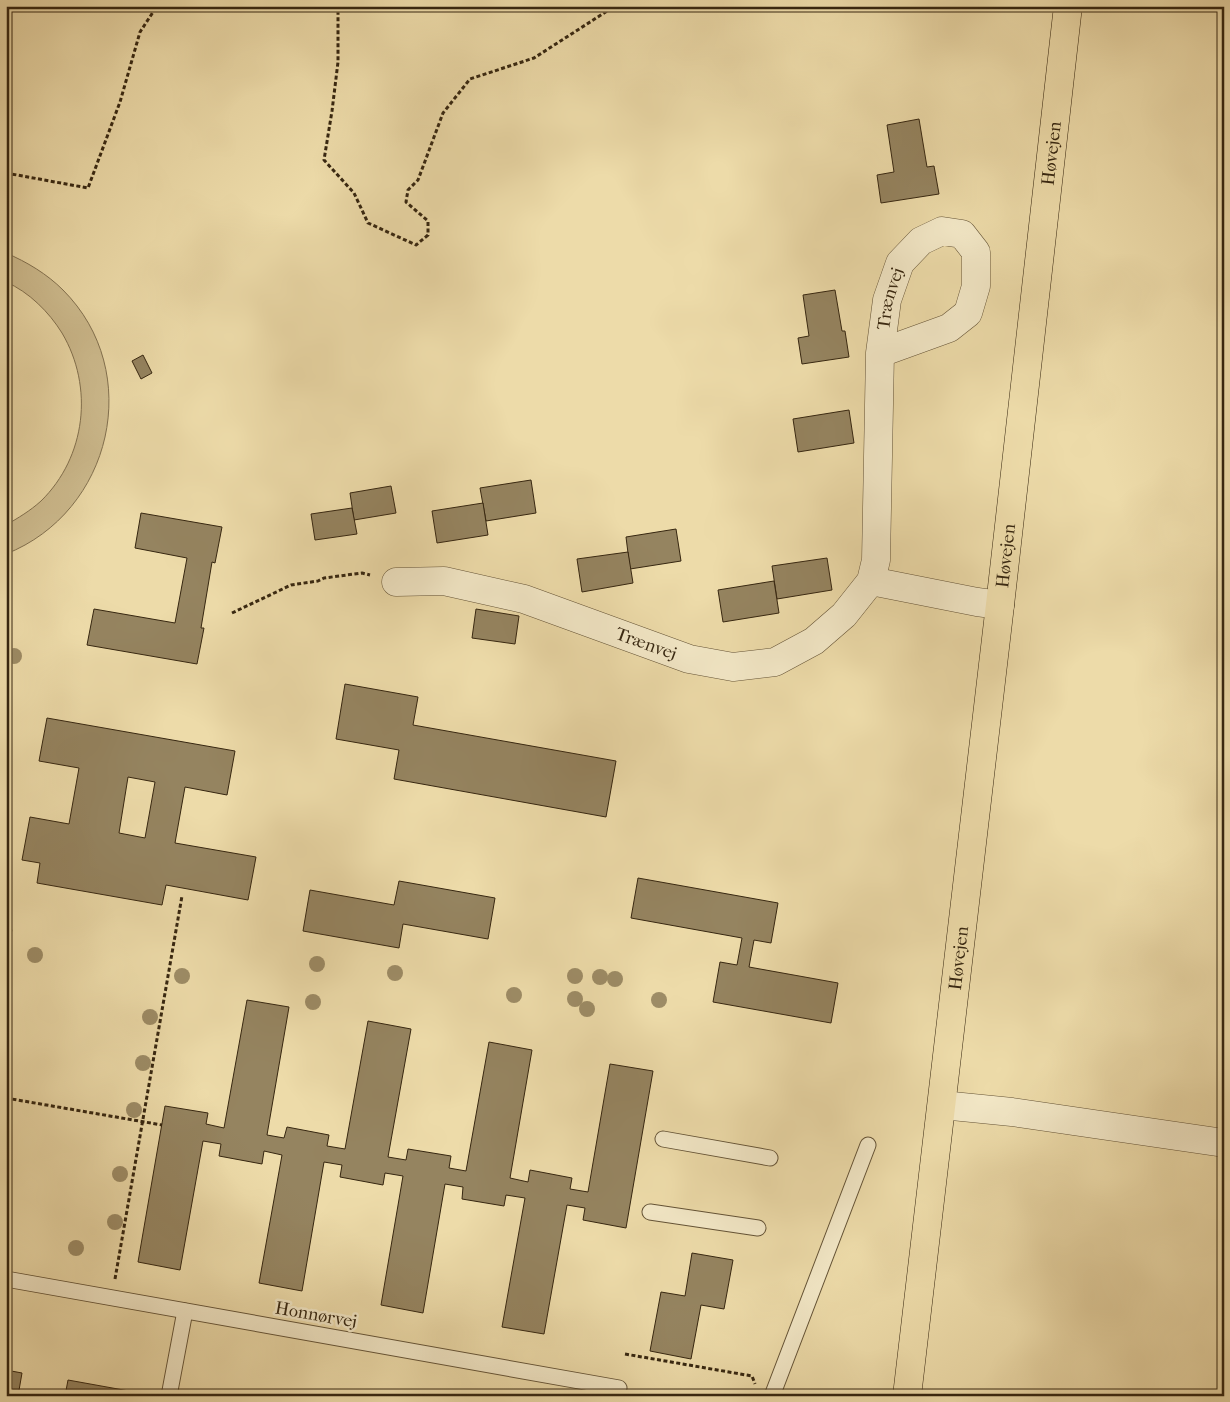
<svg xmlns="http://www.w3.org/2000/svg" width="1230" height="1402" font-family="'IM FELL French Canon',serif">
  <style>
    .green { fill: #cebc8f; stroke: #827150 }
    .building { fill: #958460; stroke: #362610; fill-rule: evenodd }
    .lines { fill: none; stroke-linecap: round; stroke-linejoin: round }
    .service-casing { stroke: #645336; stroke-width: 17 }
    .minor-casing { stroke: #645336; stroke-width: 29 }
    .primary-casing { stroke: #362610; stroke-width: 29 }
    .path { stroke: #362610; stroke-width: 3; stroke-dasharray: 4 2.5; stroke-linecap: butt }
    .service { stroke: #f3e8c7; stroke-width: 15 }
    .minor { stroke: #f3e8c7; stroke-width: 28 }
    .primary { stroke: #eddba9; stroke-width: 28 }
    .tree { fill: #9d8c66 }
    .labels { text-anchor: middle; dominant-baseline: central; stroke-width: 5; stroke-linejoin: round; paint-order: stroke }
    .street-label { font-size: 18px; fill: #362610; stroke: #f3e8c7 }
  </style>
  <rect width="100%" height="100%" fill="#eddba9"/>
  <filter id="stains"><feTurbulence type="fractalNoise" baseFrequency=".004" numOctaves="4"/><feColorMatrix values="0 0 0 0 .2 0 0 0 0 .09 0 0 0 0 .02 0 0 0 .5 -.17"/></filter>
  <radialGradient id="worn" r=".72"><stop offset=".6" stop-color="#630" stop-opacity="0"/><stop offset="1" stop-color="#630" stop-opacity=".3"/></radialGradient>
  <!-- green -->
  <path class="green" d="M6,253C27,262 47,274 63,290C145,372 112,512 6,554V525C18,518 30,511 41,501C86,457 94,387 62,333C49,312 29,292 6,282Z"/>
  <!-- building -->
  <g class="building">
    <polygon points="919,119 927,167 934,166 939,194 881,203 877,175 894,172 887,125"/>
    <polygon points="835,290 842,331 845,331 849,357 802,364 798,338 809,336 803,295"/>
    <polygon points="143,355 152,373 141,379 132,361"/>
    <polygon points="849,410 854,443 798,452 793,419"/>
    <polygon points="531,480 536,513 486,521 480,488"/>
    <polygon points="391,486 396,513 354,520 350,493"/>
    <polygon points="483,503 488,535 437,543 432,511"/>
    <polygon points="352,508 357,534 315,540 311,514"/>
    <polygon points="141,513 222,527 215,563 212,562 201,628 204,628 197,664 87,645 94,609 175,623 187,558 135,548"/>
    <polygon points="676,529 681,561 630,569 626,537"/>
    <polygon points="628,552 633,583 582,592 577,559"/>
    <polygon points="827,558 832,590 777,599 772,566"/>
    <polygon points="774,581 779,613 723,622 718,590"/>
    <polygon points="476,609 519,616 515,644 472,638"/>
    <polygon points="345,684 418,697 413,725 616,761 606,817 394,779 399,750 336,739"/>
    <path d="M47,718L235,751L227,795L185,787L175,843L256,857L248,900L166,885L162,905L37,883L40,863L22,860L30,817L69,824L79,768L39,761ZM128,777L155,782L145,838L119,833Z"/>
    <polygon points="638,878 778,903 771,943 754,940 749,967 838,983 831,1023 713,1002 720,962 737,965 742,938 631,918"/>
    <polygon points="399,881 495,898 488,939 403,924 399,948 303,931 310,890 394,905"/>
    <polygon points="247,1000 289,1007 267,1135 284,1138 287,1127 329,1135 327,1146 345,1149 368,1021 411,1029 388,1157 406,1160 408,1149 451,1156 449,1168 466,1171 489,1042 532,1050 510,1178 528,1182 530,1170 572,1178 570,1189 588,1192 610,1064 653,1071 626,1228 583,1220 585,1208 567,1205 544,1334 502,1327 525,1198 506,1195 504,1206 462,1199 463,1187 445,1184 423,1313 381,1305 403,1176 385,1173 383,1185 340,1177 342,1165 324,1162 302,1291 259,1283 282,1155 264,1151 262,1164 219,1156 221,1144 203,1141 180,1270 138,1262 165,1106 208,1113 206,1124 224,1128"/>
    <polygon points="692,1253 733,1260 724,1309 701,1305 691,1359 650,1351 661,1292 685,1296"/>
    <polygon points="6,1370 22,1373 18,1396 6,1396"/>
    <polygon points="68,1380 129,1391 128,1396 65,1396"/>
  </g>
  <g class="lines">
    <!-- service casing -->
    <g class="service-casing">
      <g id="service">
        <polyline points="663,1139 770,1158"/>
        <polyline points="650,1212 758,1228"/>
        <polyline points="6,1279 619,1388"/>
        <polyline points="169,1396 185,1311"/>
        <polyline points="772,1396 868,1145"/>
      </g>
    </g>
    <!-- minor casing -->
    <g class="minor-casing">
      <g id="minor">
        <polyline points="871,581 977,602 1000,605"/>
        <path id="s1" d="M396,582L444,581L524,599L689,659L733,667L775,662L814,641L844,615L871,581L876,560L880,353L887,300L900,263L921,241L942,231L962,234L976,252V286L968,313L949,328L880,353"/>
        <polyline points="942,1105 1012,1112 1224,1143"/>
      </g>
    </g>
    <!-- primary casing -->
    <g class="primary-casing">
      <g id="primary">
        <path id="s2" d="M907,1396L1000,605L1068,6"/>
      </g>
    </g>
    <!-- path -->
    <g class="path">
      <polyline points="333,6 338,12 338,62 332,111 324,160 354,193 368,223 416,245 428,235 428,221 406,202 408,190 418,180 443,113 470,79 534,58 615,6"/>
      <polyline points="6,173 88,188 120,102 140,32 157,6"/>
      <polyline points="232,613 291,585 318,581 324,578 362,573 370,575"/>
      <polyline points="6,959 11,929"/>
      <polyline points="6,1098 162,1125"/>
      <polyline points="115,1279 182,896"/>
      <polyline points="625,1354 752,1376 755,1384"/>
    </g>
    <!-- service -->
    <use href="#service" class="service"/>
    <!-- minor -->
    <use href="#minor" class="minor"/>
    <!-- primary -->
    <use href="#primary" class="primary"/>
  </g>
  <!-- trees -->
  <g class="tree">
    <circle cx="14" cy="656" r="8"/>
    <circle cx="35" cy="955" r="8"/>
    <circle cx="317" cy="964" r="8"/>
    <circle cx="395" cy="973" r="8"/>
    <circle cx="182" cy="976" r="8"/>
    <circle cx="575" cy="976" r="8"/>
    <circle cx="600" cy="977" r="8"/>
    <circle cx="615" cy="979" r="8"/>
    <circle cx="514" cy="995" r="8"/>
    <circle cx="575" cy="999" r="8"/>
    <circle cx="659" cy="1000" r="8"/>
    <circle cx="313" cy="1002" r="8"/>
    <circle cx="587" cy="1009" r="8"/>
    <circle cx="150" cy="1017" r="8"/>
    <circle cx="143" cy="1063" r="8"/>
    <circle cx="134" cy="1110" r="8"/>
    <circle cx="120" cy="1174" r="8"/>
    <circle cx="115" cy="1222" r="8"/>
    <circle cx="76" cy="1248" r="8"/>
  </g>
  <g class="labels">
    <!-- street labels -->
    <g class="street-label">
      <text stroke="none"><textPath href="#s2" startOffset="1251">Høvejen</textPath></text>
      <text stroke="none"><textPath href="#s1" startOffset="804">Trænvej</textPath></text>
      <text stroke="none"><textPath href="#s2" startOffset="846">Høvejen</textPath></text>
      <text stroke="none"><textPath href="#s1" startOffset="260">Trænvej</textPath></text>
      <text stroke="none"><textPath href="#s2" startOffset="441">Høvejen</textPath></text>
      <text transform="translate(316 1315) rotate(10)">Honnørvej</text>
    </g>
  </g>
  <!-- margin -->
  <rect width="1230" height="1402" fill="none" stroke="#eddba9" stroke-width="25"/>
  <rect x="8" y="8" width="1215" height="1387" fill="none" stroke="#362610" stroke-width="2.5"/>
  <rect x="12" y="12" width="1205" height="1377" fill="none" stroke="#362610"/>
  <rect width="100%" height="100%" filter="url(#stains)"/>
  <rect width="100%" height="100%" fill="url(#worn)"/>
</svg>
